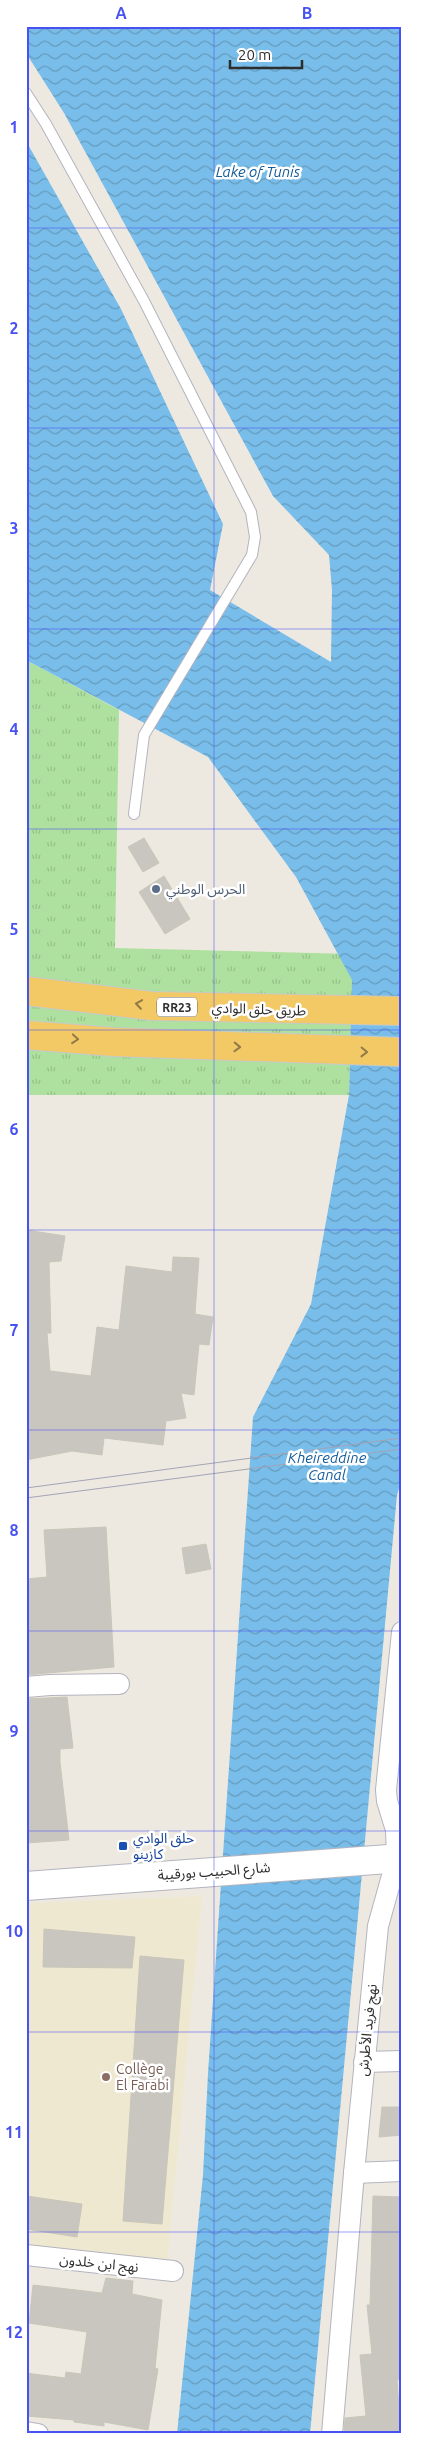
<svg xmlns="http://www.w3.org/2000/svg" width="428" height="2460" font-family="Ubuntu,'Noto Sans Arabic',sans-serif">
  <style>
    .education { fill: #eee8d1 }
    .grass { fill: url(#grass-tufts) }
    .water { fill: url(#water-waves) }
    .building { fill: #c9c6bf; stroke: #c9c6b9 }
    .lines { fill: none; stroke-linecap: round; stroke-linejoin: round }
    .service-casing { stroke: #b3b4bf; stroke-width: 12 }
    .minor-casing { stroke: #b3b4bf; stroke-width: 22 }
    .secondary-casing { stroke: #b3b4bf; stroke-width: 30 }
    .trunk-casing { stroke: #c8c8c8; stroke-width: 30 }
    .service { stroke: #fff; stroke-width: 10 }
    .minor { stroke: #fff; stroke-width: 20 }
    .secondary { stroke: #fff; stroke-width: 28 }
    .trunk { stroke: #f2c964; stroke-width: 28 }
    .tram { stroke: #a3a3b6; stroke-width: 1 }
    .oneway { stroke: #907b48 }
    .grid { fill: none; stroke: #4852f3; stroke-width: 1; stroke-opacity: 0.55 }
    .service-dot { fill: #5c6f8a; stroke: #fff; stroke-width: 2 }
    .transit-dot { fill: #1a4fb4; stroke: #fff; stroke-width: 2 }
    .education-dot { fill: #8d6e63; stroke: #fff; stroke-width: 2 }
    .labels { text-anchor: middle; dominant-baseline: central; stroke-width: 5; stroke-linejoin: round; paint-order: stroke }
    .shield { fill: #fff; stroke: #6c6c6c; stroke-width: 1 }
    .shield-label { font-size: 12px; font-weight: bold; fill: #2d2d2d }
    .service-label { font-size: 14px; fill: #4e5e75; stroke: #fff; text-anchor: start }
    .street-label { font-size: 14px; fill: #2d2d2d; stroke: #fff }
    .transit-label { font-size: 14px; fill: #164399; stroke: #fff; text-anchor: start }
    .education-label { font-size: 14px; fill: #785e54; stroke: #fff; text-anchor: start }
    .water-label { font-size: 15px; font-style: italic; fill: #135b9a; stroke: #fff }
    .neatline { fill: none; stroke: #4852f3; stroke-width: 2 }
    .grid-label { font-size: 16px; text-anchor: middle; font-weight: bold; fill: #4852f3 }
  </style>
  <defs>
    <pattern id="grass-tufts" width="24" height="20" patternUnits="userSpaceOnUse" patternTransform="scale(1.25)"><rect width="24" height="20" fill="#aee19f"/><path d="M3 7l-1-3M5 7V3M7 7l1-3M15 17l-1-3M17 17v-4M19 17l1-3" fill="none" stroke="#96c189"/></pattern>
    <pattern id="water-waves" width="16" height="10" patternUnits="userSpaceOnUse" patternTransform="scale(1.25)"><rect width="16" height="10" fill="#79beea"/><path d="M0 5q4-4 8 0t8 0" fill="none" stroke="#649bbe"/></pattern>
  </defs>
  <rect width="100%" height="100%" fill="#eee9e0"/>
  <!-- education -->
  <polygon class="education" points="202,1896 167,2265 26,2251 26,1903"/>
  <!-- grass -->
  <polygon class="grass" points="26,660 119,710 115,948 353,954 349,1095 26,1095"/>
  <!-- water -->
  <polygon class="water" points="26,26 402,26 402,1478 397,1495 310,2434 177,2434 203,2175 208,2073 253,1417 311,1304 349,1095 352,980 296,877 208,757 26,660 26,141 121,309 223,524 210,590 331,662 332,590 329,555 273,496 64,113 26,53"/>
  <!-- building -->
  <g class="building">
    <polygon points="144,838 159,863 143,872 128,847"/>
    <polygon points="164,876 190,919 165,934 139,892"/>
    <polygon points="26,1230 65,1236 61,1261 49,1262 51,1333 47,1333 50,1371 91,1376 97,1327 119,1330 126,1266 172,1272 173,1257 199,1258 195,1314 213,1317 209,1345 199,1344 194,1395 181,1393 186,1418 166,1421 163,1445 104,1438 102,1455 72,1451 26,1460"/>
    <polygon points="106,1527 114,1667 26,1675 26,1579 47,1577 44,1530"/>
    <polygon points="206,1544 211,1569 186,1574 182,1548"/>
    <polygon points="67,1697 73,1748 60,1749 60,1762 69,1840 26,1843 26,1699"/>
    <polygon points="44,1929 135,1937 132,1968 43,1967"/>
    <polygon points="140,1956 184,1960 162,2224 123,2221"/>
    <polygon points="382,2107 402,2107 402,2135 379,2137"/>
    <polygon points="26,2196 82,2204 77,2237 26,2229"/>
    <polygon points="373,2196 402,2197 402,2379 397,2380 401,2434 344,2434 345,2418 366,2416 360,2355 372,2354 367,2305 370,2305"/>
    <polygon points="106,2278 133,2281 132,2294 162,2300 155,2368 158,2369 148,2430 104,2422 104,2426 74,2422 74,2420 26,2416 26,2373 65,2378 66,2372 81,2374 87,2332 29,2323 33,2285 102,2293"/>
  </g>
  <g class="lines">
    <!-- service casing -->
    <g class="service-casing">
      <polyline id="service" points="26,93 46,124 144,301 251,512 255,537 252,555 144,735 134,814"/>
    </g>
    <!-- minor casing -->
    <g class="minor-casing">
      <g id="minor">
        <polyline points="26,1687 50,1685 119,1684"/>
        <polyline points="364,2062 402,2061"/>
        <polyline points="354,2173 402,2171"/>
        <polyline points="26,2255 173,2271"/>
        <polyline points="26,2432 38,2434"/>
        <polyline points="332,2434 354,2173 378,1926 397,1858 396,1830 387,1801 386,1790 402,1632"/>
      </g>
    </g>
    <!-- secondary casing -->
    <g class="secondary-casing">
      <polyline id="secondary" points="26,1886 402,1858"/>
    </g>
    <!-- trunk casing -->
    <g class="trunk-casing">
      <g id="trunk">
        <polyline points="26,991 152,1006 402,1011"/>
        <polyline points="26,1035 114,1042 402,1052"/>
      </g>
    </g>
    <!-- service -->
    <use href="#service" class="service"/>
    <!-- minor -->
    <use href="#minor" class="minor"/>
    <!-- secondary -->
    <use href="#secondary" class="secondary"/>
    <!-- trunk -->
    <use href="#trunk" class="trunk"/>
    <!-- tram -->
    <g class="tram">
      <polyline points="26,1488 402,1438"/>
      <polyline points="26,1498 402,1449"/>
    </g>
  </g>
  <!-- one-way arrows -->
  <defs><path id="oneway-chevron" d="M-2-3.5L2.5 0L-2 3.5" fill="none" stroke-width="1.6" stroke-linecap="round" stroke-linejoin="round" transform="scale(1.25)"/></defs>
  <g class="oneway">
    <use href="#oneway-chevron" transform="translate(139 1004) rotate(-172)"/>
    <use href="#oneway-chevron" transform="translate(75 1039) rotate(5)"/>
    <use href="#oneway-chevron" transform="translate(237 1047) rotate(2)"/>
    <use href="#oneway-chevron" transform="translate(364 1052) rotate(1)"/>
  </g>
  <!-- grid -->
  <path class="grid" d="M214,26V2434M26,228H402M26,428H402M26,629H402M26,829H402M26,1030H402M26,1230H402M26,1430H402M26,1631H402M26,1831H402M26,2032H402M26,2232H402"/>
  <!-- markers -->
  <circle class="service-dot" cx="156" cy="889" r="5"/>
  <rect class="transit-dot" x="118" y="1841" width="10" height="10" rx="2.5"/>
  <circle class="education-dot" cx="106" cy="2077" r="5"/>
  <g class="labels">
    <!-- shield labels -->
    <rect class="shield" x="157" y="997.5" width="40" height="19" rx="4"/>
    <g class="shield-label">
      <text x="177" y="1007">RR23</text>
    </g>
    <!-- service labels -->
    <g class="service-label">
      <text x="166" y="889">الحرس الوطني</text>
    </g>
    <!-- street labels -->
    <g class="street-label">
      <text transform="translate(259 1009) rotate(2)">طريق حلق الوادي</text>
      <text transform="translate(214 1871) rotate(-4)">شارع الحبيب بورقيبة</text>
      <text transform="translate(367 2030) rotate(-84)">نهج فريد الأطرش</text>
      <text transform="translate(99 2263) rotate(6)">نهج ابن خلدون</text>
    </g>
    <!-- transit labels -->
    <g class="transit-label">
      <text x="133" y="1838">حلق الوادي<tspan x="133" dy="16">كازينو</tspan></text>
    </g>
    <!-- education labels -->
    <g class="education-label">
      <text x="116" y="2069">Collège<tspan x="116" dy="16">El Farabi</tspan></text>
    </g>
    <!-- water labels -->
    <g class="water-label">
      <text x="258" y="171">Lake of Tunis</text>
      <text x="327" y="1457">Kheireddine<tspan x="327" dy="17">Canal</tspan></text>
    </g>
  </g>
  <!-- border -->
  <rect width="428" height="2460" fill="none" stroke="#ffffff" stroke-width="55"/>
  <!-- scale -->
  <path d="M230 60v8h72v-8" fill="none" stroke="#2d2d2d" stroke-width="2.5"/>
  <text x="238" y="60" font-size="15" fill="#2d2d2d" stroke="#ffffff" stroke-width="4" paint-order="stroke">20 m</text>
  <rect x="28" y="28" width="372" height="2404" class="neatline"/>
  <g class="grid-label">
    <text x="121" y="19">A</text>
    <text x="307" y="19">B</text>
    <text x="14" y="133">1</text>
    <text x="14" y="334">2</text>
    <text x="14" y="534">3</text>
    <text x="14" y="735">4</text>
    <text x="14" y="935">5</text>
    <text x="14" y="1135">6</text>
    <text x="14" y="1336">7</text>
    <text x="14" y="1536">8</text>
    <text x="14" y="1737">9</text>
    <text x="14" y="1937">10</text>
    <text x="14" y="2138">11</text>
    <text x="14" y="2338">12</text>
  </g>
</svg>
